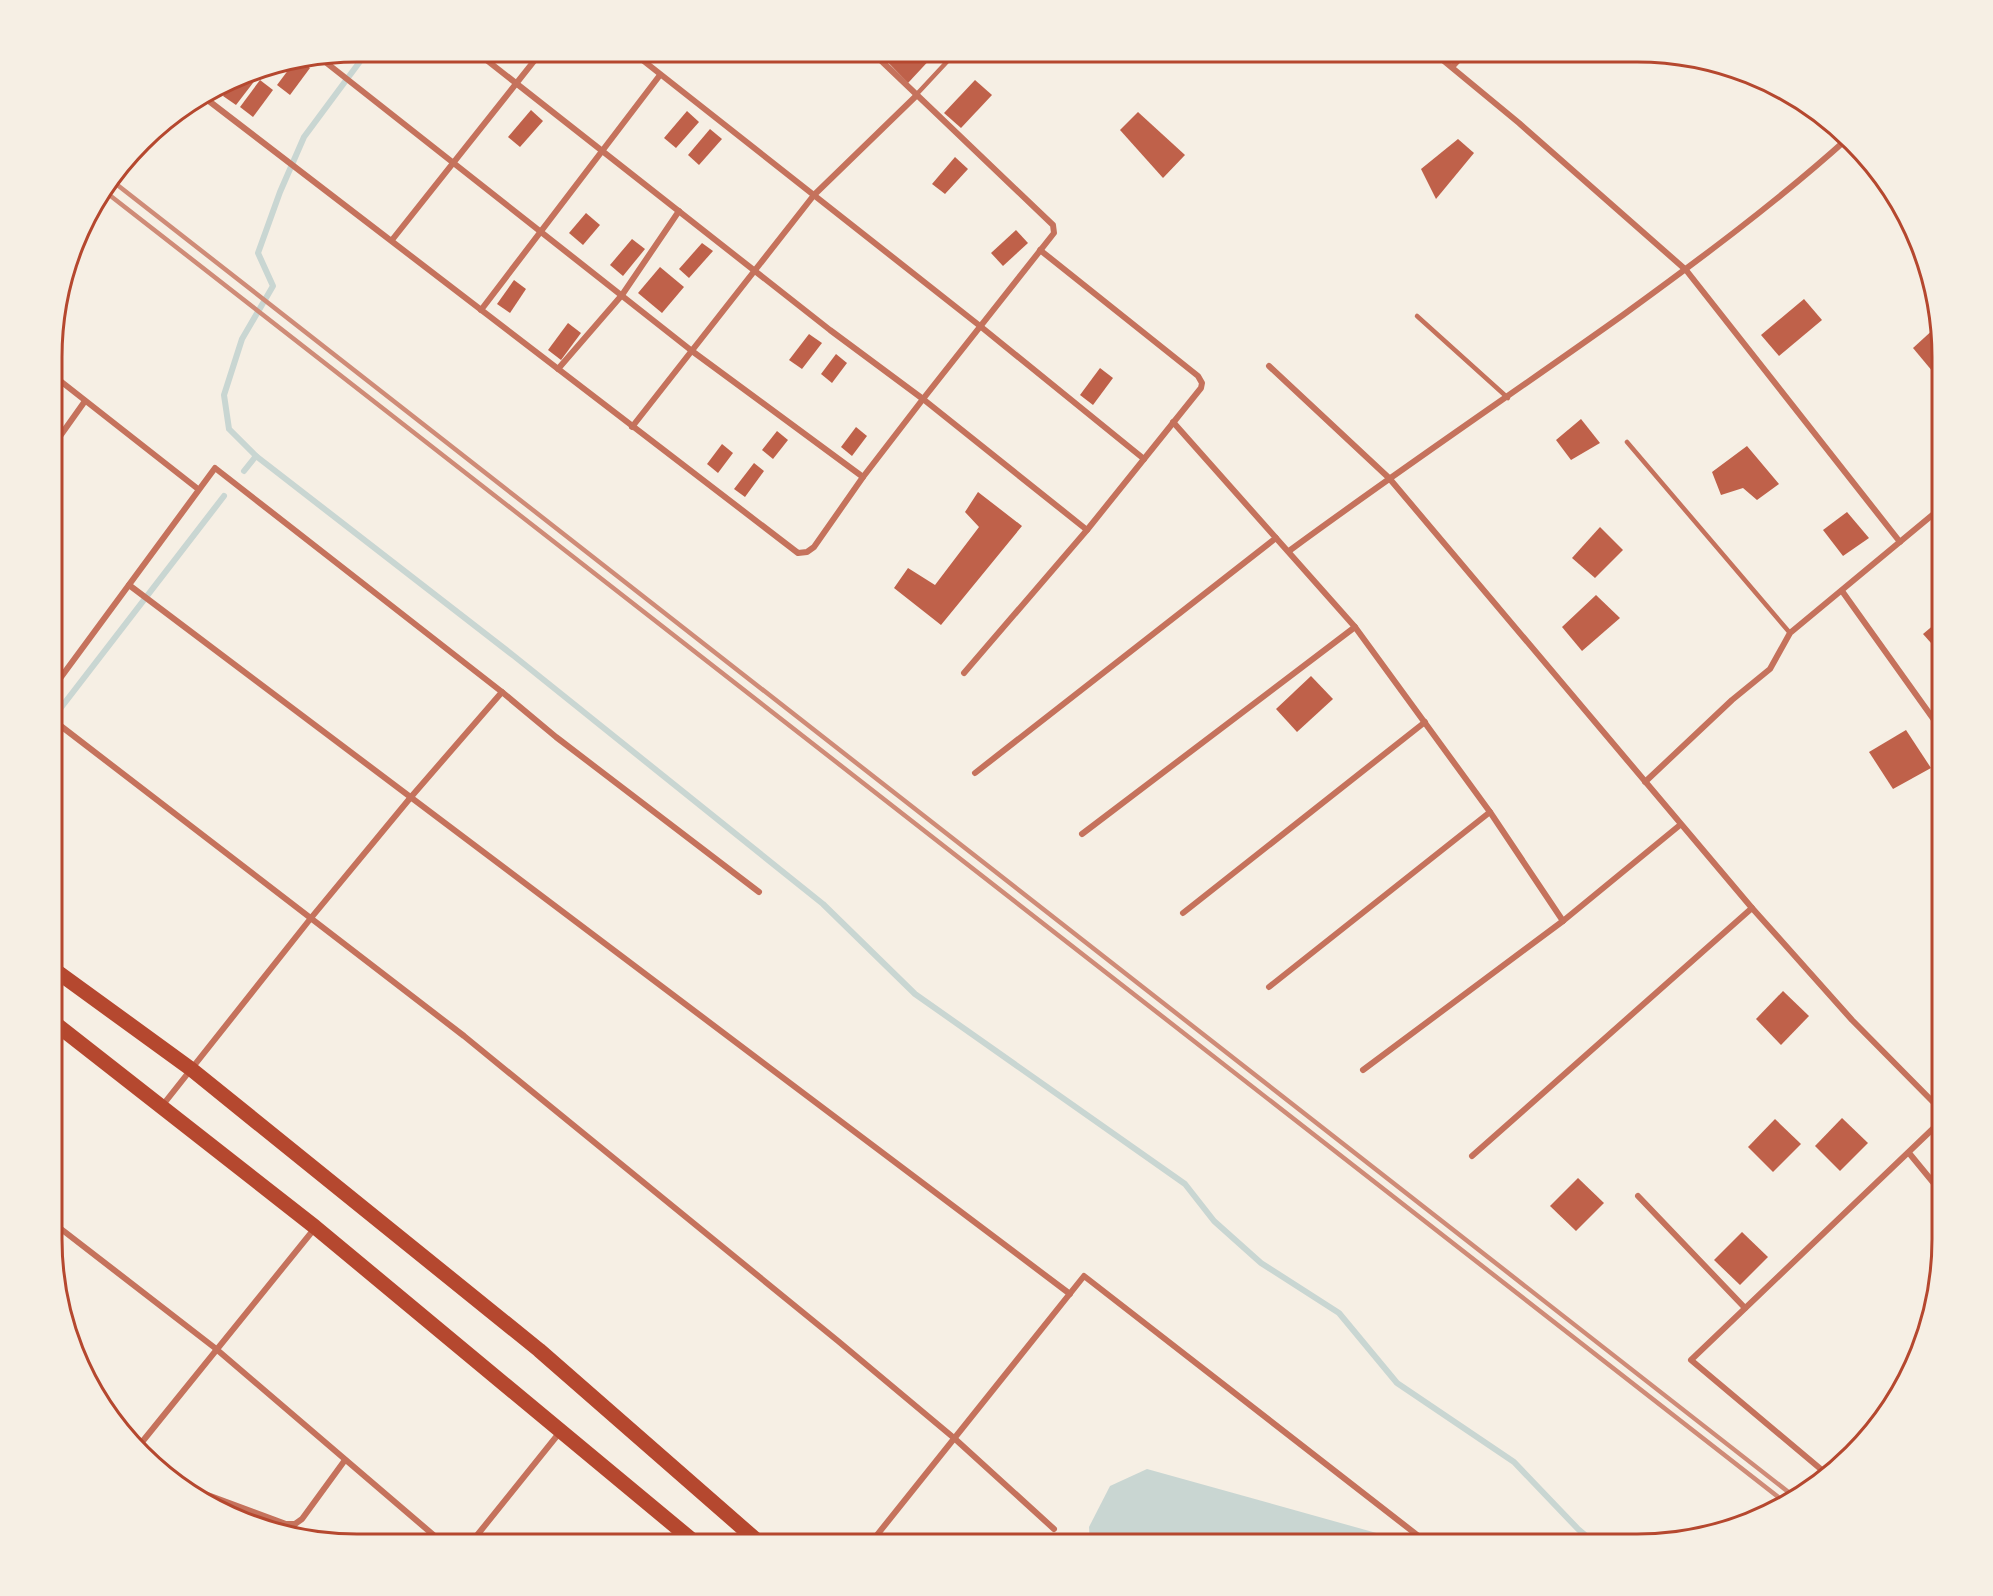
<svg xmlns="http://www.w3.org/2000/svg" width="1993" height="1596" font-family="Roboto,sans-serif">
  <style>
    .water { fill: #c9d6d2 }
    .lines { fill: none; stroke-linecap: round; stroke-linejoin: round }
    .stream { stroke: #c9d6d2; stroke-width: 6 }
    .building { fill: #bf614a }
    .service { stroke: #c5725c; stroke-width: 4.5 }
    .minor { stroke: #c5725c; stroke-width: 6 }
    .primary { stroke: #b5482f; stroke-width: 15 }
    .rail { stroke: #cf8b77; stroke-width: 4.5 }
    .rim { fill: none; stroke: #b5482f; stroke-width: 3 }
  </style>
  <rect width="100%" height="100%" fill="#f6efe4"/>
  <!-- water -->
  <polygon class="water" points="1147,1469 1398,1539 1404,1545 1090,1545 1089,1527 1110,1486"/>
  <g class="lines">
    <!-- stream -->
    <g class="stream">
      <polyline points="373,51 367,52 304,137 280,192 258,253 273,286 242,339 224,395 229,429 256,456 514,656 823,904 915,994 1185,1184 1214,1221 1261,1263 1339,1313 1397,1383 1514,1462 1578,1529 1597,1545"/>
      <polyline points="244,471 256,456"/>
      <polyline points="53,718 224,496"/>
    </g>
  </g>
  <!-- building -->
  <g class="building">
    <polygon points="877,51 932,51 935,54 908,83"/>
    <polygon points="299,60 310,68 290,95 277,85 295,61"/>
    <polygon points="248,73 256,79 236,105 223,96 233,81"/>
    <polygon points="260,80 273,90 253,117 240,107"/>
    <polygon points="975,80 992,95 961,128 944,113"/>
    <polygon points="531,110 543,121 520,147 508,137"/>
    <polygon points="687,111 699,122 676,148 664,138"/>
    <polygon points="1138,112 1185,155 1163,178 1120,130"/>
    <polygon points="710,129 722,139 699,165 688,155"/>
    <polygon points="1458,139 1474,153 1436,199 1421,169"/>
    <polygon points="955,157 968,169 945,194 932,184"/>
    <polygon points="586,213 600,225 583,245 569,233"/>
    <polygon points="1016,230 1028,243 1003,266 991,253"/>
    <polygon points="632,239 645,249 623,276 610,265"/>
    <polygon points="702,243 713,251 689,278 679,269"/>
    <polygon points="660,267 684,287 662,313 638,293"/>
    <polygon points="514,280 526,289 510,313 497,304"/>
    <polygon points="1804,299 1822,320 1779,356 1761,335"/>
    <polygon points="568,323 581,333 561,360 548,350"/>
    <polygon points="1936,327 1942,364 1933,372 1913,348"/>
    <polygon points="809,334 822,343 802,369 789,360"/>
    <polygon points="836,354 847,363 832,383 821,374"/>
    <polygon points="1100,368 1113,378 1093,405 1080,395"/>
    <polygon points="1581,419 1600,443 1571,460 1556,440"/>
    <polygon points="856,427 867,436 852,456 841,447"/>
    <polygon points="777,431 788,440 773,459 762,450"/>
    <polygon points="722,444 733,453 718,473 707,464"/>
    <polygon points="1747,446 1779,484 1757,500 1743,488 1721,495 1712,472"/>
    <polygon points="754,463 764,471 745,497 734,489"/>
    <polygon points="978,492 1022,526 941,625 894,588 908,568 935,585 979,527 965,512"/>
    <polygon points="1847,512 1869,538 1843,556 1823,530"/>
    <polygon points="1600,527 1623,550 1595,578 1572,558"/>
    <polygon points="1596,595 1620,618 1582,651 1562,627"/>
    <polygon points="1942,618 1942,650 1939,652 1923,634"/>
    <polygon points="1311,676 1333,699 1297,732 1276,709"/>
    <polygon points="1906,730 1931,768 1893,789 1869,752"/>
    <polygon points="1783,991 1809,1016 1781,1045 1756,1019"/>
    <polygon points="1842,1118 1868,1143 1840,1171 1815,1146"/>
    <polygon points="1775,1119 1801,1144 1773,1172 1748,1147"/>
    <polygon points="1578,1178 1604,1203 1576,1231 1550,1206"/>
    <polygon points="1742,1232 1768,1257 1740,1285 1714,1260"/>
  </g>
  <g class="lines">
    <!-- service -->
    <g class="service">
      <polyline points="916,95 957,51"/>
      <polyline points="1417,316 1508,398"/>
      <polyline points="1627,442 1790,633"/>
    </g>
    <!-- minor -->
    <g class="minor">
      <polyline points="475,51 830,330 923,399 1087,530"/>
      <polyline points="631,51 980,326 1144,459"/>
      <polyline points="1433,52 1519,123 1686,270 1900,542"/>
      <polyline points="319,57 692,351 863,477"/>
      <polyline points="1452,67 1466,52"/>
      <polyline points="205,98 798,553 807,552 814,547 863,477 923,399 1054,233 1053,225 871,51"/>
      <polyline points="392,240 542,51"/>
      <polyline points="481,310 660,75"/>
      <polyline points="1269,366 1389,478 1752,908 1852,1020 1941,1110"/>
      <polyline points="558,369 622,295 679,211"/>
      <polyline points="54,376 198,489"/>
      <polyline points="1173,422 1355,627 1490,812 1563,921"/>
      <polyline points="632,427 814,195 916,96"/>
      <polyline points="53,446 85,401"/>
      <path d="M1289,551C1399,470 1512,394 1623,315C1700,259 1777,202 1848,138"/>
      <polyline points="129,585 1070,1294"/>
      <polyline points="1842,591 1942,731"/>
      <polyline points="964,673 1087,530 1201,388 1202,383 1198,376 1040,250"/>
      <polyline points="53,688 215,468 502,692 556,737 759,892"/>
      <polyline points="53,720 464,1036 838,1341 954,1438 1054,1529"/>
      <polyline points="975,773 1276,538"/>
      <polyline points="1645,782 1732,700 1770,669 1790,633 1942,507"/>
      <polyline points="1082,834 1355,627"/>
      <polyline points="1183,913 1425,722"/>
      <polyline points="1269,987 1490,812"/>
      <polyline points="1363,1070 1563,921 1680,825"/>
      <polyline points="162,1106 311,918 411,797 502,692"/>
      <polyline points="1909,1153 1941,1192"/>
      <polyline points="1472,1156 1752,908"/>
      <polyline points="1638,1196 1745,1308"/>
      <polyline points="52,1222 215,1348 444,1544"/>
      <polyline points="138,1447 315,1228"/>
      <polyline points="1829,1476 1691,1360 1941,1121"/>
      <polyline points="178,1484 286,1524 295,1524 302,1519 345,1460"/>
      <polyline points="470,1544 560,1432"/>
      <polyline points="869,1545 1084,1276 1430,1545"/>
    </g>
    <!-- primary -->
    <g class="primary">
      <polyline points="52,968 191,1069 539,1350 762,1545"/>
      <polyline points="52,1021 315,1227 698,1545"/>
    </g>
    <!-- rail -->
    <g class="rail">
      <polyline points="111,180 1796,1498"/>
      <polyline points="103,190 1786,1503"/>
    </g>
  </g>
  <!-- crop -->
  <path d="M0 0H1993V1596H0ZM357 62H1637A295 295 0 0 1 1932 357V1239A295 295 0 0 1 1637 1534H357A295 295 0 0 1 62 1239V357A295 295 0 0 1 357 62Z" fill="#f6efe4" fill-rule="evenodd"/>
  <path class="rim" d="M357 62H1637A295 295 0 0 1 1932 357V1239A295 295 0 0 1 1637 1534H357A295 295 0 0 1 62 1239V357A295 295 0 0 1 357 62Z"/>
</svg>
